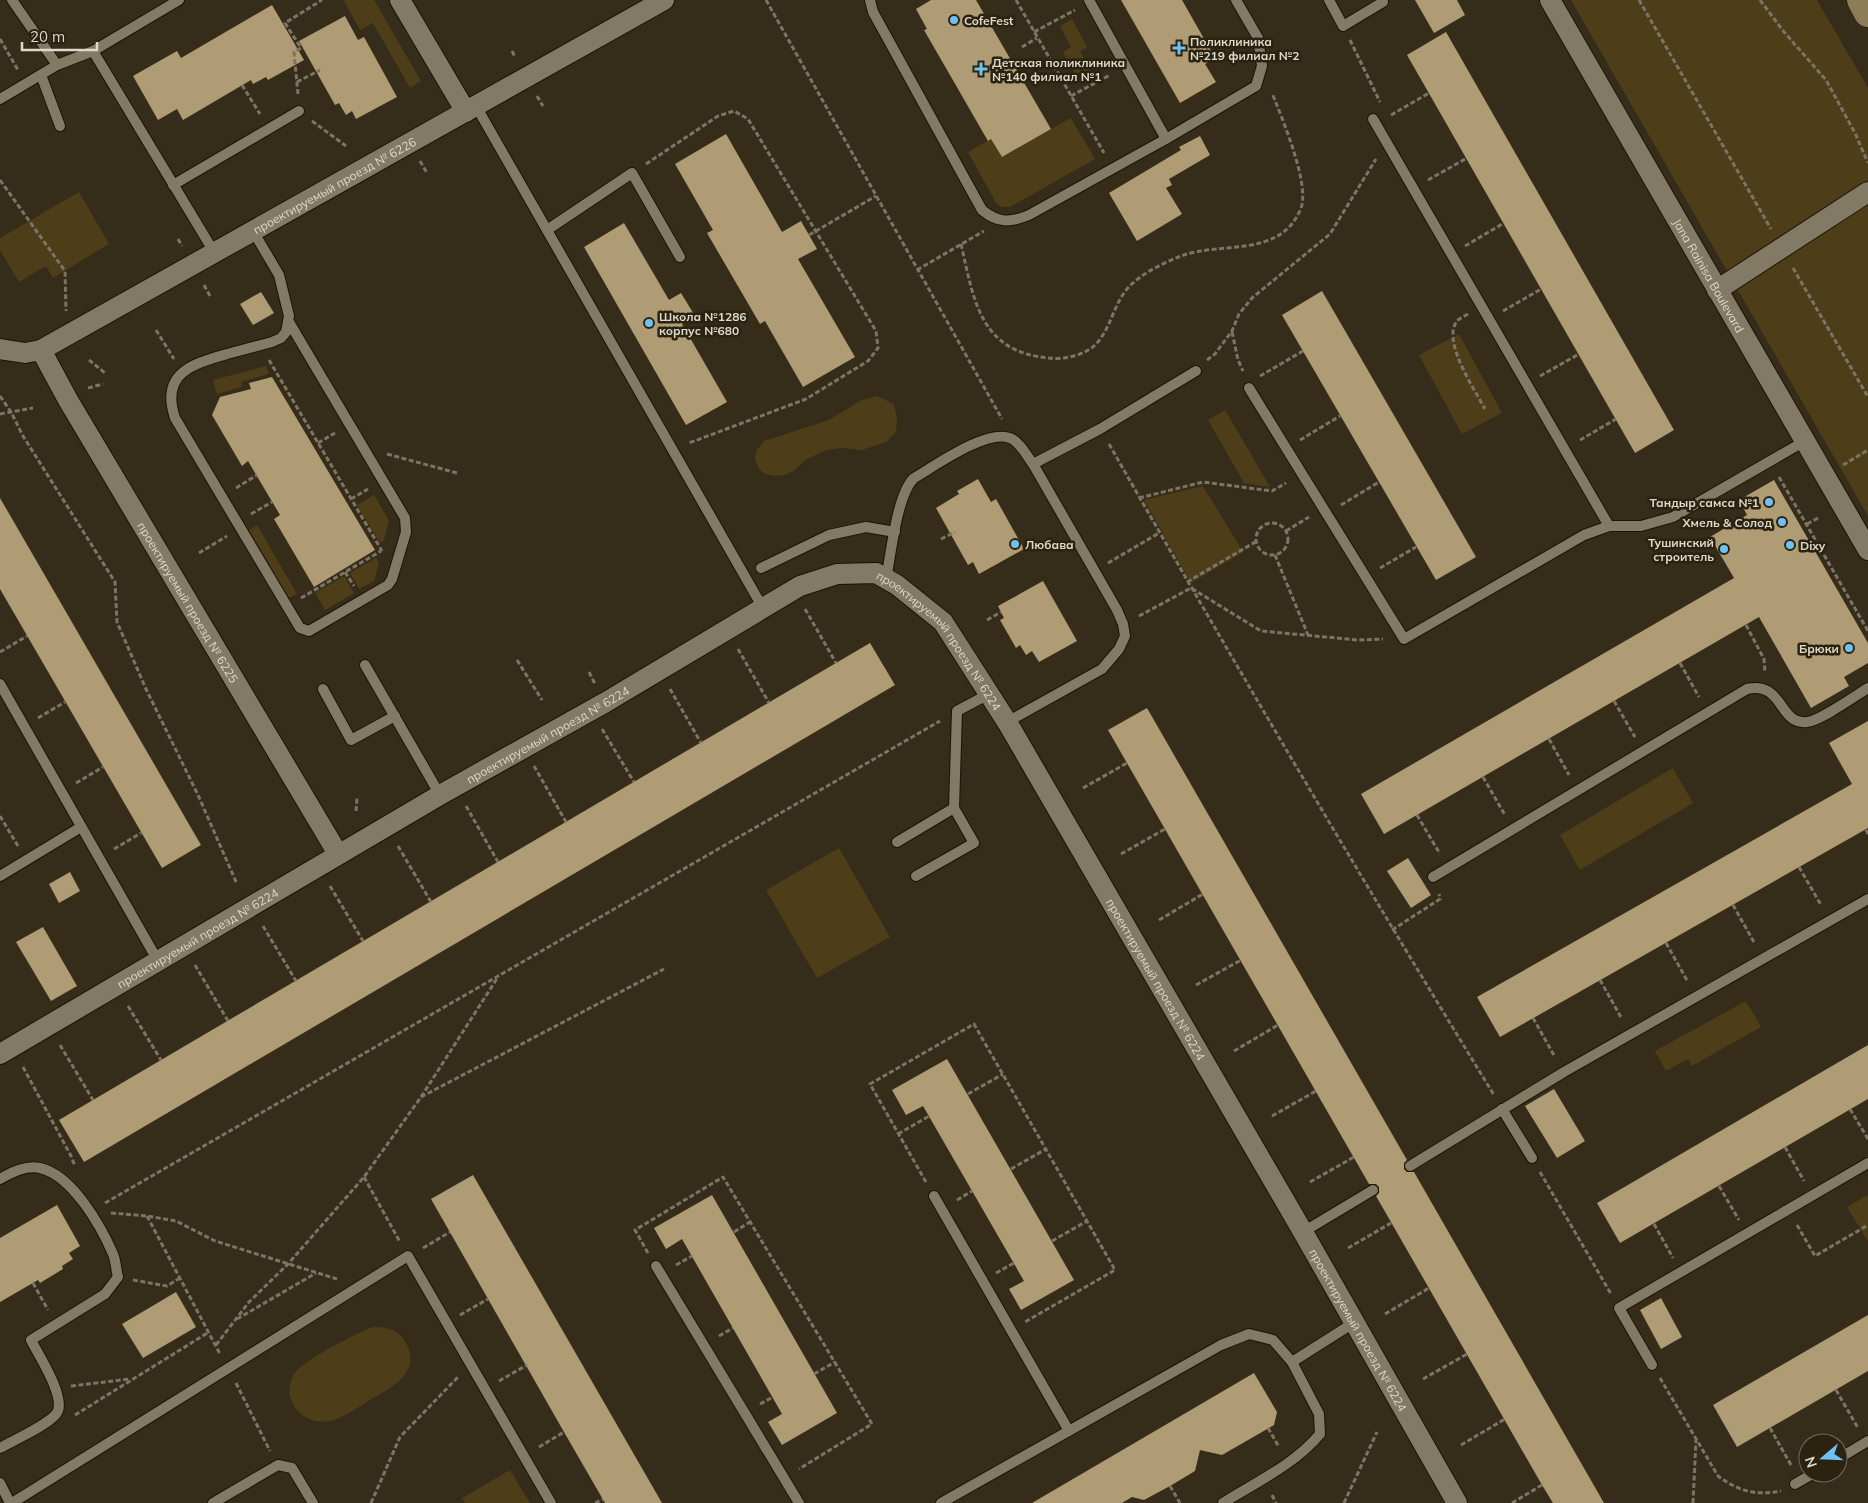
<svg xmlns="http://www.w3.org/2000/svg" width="1868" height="1503" font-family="Mulish,sans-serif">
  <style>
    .green { fill: #4d3d19 }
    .building { fill: #af9c74 }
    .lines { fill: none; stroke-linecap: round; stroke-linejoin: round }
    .service-casing { stroke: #1c1404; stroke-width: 12 }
    .minor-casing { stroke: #1c1404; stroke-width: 22 }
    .secondary-casing { stroke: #1c1404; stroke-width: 29 }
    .path { stroke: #7c7465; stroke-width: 3; stroke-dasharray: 5 2.5; stroke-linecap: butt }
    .service { stroke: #837a65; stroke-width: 10 }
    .minor { stroke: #837a65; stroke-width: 20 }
    .secondary { stroke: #8d7d57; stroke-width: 28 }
    .poi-dot { fill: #6ec2f3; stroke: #2b2210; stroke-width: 2 }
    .labels { text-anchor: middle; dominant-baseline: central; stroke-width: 5; stroke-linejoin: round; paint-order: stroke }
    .poi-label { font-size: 12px; font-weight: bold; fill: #ded9cd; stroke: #2b2210; text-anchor: start }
    .street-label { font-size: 12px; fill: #ded9cd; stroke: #2b2210 }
  </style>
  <rect width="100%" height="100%" fill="#352c1a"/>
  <!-- green -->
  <g class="green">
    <polygon points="345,0 374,0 421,81 410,88 373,23 360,30 344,1"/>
    <polygon points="1571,0 1817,0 1868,88 1868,516"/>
    <polygon points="1072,19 1087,47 1080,51 1093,76 1080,83 1063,52 1071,47 1060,26"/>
    <polygon points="1071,118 1095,159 1010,207 1002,207 996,203 968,152 991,139 1002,157"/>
    <polygon points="79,192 109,244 53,278 46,266 19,282 0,250 0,238"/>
    <polygon points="1459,334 1502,413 1462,434 1419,355"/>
    <polygon points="266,366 269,374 241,382 242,387 217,394 213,380"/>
    <polygon points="877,396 894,404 897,418 896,432 886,442 862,450 842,448 826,450 805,460 795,470 785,475 775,476 765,474 759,469 755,459 756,451 764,441 829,420 862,400"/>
    <polygon points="1225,410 1270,487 1244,483 1208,420"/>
    <polygon points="1203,486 1243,552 1191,583 1144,500"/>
    <polygon points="374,495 389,521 384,540 380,543 357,505"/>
    <polygon points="257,525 297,594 289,598 249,530"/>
    <polygon points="376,558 379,563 374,581 359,589 350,573"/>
    <polygon points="344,576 354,593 325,610 315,593"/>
    <polygon points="1673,768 1693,803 1580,870 1560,835"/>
    <polygon points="839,848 890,937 817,978 766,890"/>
    <polygon points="1746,1001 1761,1027 1692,1066 1688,1059 1666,1071 1655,1051"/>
    <polygon points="1868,1195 1868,1239 1867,1240 1847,1207"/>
    <path d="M373,1327C386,1327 398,1329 405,1341C423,1373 392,1387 370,1400C359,1407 348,1414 337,1419C305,1432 275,1397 297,1370C307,1359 358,1332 373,1327Z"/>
    <polygon points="510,1470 530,1503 465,1503 462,1498"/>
  </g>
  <!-- building -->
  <g class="building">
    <polygon points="931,0 976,0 1051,129 1002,157 991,139 988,141 924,30 927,29 916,9"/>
    <polygon points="1121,0 1182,0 1215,58 1205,64 1216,82 1180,103"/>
    <polygon points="1415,0 1457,0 1465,15 1434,33"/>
    <polygon points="272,5 304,60 268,80 266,77 253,84 251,80 183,120 177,109 158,120 133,76 177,51 181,58"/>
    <polygon points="345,16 358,40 364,37 397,97 356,119 352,111 346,115 339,103 335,105 299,41"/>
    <polygon points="1446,32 1674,430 1635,453 1407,55"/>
    <polygon points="726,134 782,232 801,221 817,249 798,259 855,357 803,387 765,321 760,324 707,233 713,230 675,164"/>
    <polygon points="1200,136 1210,155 1169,179 1172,185 1166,188 1182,214 1137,241 1109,193 1181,150 1179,147"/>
    <polygon points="624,223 669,300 681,293 695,316 682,324 727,402 686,425 584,247"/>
    <polygon points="1322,291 1476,557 1436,580 1282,315"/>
    <polygon points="261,292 274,313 253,325 240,304"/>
    <polygon points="272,377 375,550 314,587 274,519 280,515 248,461 242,466 212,415 220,397 251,389 249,383"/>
    <polygon points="978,479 991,502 996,499 1024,549 979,574 973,562 968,565 936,508 959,494 957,491"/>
    <polygon points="1774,480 1868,643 1868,663 1844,677 1849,686 1811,708 1759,617 1384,834 1361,794 1734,578 1710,537 1747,515 1739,500"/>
    <polygon points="0,498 201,845 162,868 0,589"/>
    <polygon points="1043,581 1077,641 1039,662 1032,651 1026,655 1020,645 1016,648 1000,620 1004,618 998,606"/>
    <polygon points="870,643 895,685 84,1162 59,1120"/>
    <polygon points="1147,708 1407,1160 1404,1163 1404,1169 1407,1172 1414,1172 1604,1503 1553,1503 1542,1485 1376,1196 1379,1193 1379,1187 1376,1184 1369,1184 1108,730"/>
    <polygon points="1868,721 1868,828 1500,1037 1477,997 1852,784 1829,743"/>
    <polygon points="1408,858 1431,895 1411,908 1387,871"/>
    <polygon points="70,872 80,891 59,903 49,884"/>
    <polygon points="43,927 77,986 51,1001 16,942"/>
    <polygon points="1868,1045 1868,1099 1620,1243 1597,1203"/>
    <polygon points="947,1059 1074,1280 1021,1310 1009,1289 1024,1281 923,1106 906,1115 892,1090"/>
    <polygon points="1554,1089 1585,1141 1557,1158 1525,1106"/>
    <polygon points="473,1175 662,1503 605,1503 564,1432 431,1199"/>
    <polygon points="712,1195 837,1413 782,1445 768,1422 782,1414 682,1239 666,1249 654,1228"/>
    <polygon points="57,1205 80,1246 69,1253 73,1259 62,1266 63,1269 40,1283 38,1280 0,1302 0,1238"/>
    <polygon points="176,1292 196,1327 143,1358 122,1324"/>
    <polygon points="1661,1298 1682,1337 1661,1349 1640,1310"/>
    <polygon points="1868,1315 1868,1371 1737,1447 1713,1405"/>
    <polygon points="1254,1373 1277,1412 1274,1425 1222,1455 1200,1450 1195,1471 1170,1486 1144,1500 1132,1497 1122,1503 1032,1503"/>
  </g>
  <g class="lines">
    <!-- service casing -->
    <g class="service-casing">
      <g id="service">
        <polyline points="12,0 57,65"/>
        <path d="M870,0L873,12L982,210C998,223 1010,223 1029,215L1166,139L1256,86L1262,66L1258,38L1236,0"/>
        <polyline points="1089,0 1166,139"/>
        <polyline points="1329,0 1343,26 1383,2"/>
        <polyline points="93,51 214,252"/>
        <polyline points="41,75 60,126"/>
        <polyline points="0,99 57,65 93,51 179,0"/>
        <polyline points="476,106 763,608"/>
        <polyline points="1373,119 1609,526"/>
        <polyline points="173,185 299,111"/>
        <polyline points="547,230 632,173 680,257"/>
        <path d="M253,231L279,275L289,316L286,332L281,338L272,342C257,346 242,350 227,354C192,364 160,373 175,418L300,628L309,631L388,585L392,579L406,532L405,518L289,322"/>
        <polyline points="1249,388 1404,639 1584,535 1609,526 1641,526 1673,517 1805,441"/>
        <polyline points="1033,464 1100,429 1196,371"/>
        <polyline points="761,568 829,535 866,527 895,532"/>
        <path d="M886,579C891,554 897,494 914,478C935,466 986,429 1010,438C1019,441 1027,456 1033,464L1117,610L1123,624L1125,636L1119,649L1102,669L1007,722"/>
        <polyline points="365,665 440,795"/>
        <polyline points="0,684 158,961"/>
        <polyline points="323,689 351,740 395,716"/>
        <polyline points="897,842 954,808"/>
        <polyline points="0,876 81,827"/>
        <polyline points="916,876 974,843 954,808 957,711 989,694"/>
        <path d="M1433,877L1747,689C1784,681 1778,725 1807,722C1820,721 1855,696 1868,688"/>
        <polyline points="1502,1109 1532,1158"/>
        <polyline points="1410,1166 1564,1072 1868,899"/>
        <path d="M0,1179C12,1172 26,1165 40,1168C72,1175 101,1226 113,1254C116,1261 116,1270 118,1277L105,1294L31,1340C39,1356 64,1394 58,1411C53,1423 12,1441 0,1448"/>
        <polyline points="934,1196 1069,1431"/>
        <polyline points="1303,1232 1373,1190"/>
        <polyline points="656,1266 799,1503"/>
        <polyline points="1292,1362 1355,1322"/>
        <polyline points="1652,1365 1619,1308 1868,1163"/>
        <polyline points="1838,1459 1868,1441"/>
        <polyline points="0,1483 10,1503"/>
        <polyline points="1795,1484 1814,1473"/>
        <polyline points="12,1503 408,1256 551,1503"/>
        <polyline points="213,1503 278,1465 292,1468 313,1503"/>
        <path d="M941,1503L1221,1345L1249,1334L1273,1340L1292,1362L1319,1414L1320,1434C1294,1465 1256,1482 1223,1503"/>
      </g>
    </g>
    <!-- minor casing -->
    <g class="minor-casing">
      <g id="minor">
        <polyline points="400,0 466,112"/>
        <path id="s1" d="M1550,0L1868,550"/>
        <polyline points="1717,290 1868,192"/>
        <path id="s2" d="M0,349L25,353L41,350L664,0"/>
        <path id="s3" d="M41,350L68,400L338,854"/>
        <path id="s4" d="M0,1054L440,795L606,702L800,586L837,574L876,573L897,585L943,622L1007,722L1303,1232L1457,1503"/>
      </g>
    </g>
    <!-- secondary casing -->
    <g class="secondary-casing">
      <polyline id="secondary" points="1861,0 1868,13"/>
    </g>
    <!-- path -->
    <g class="path">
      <polyline points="766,0 1002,419"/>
      <polyline points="1016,0 1104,153"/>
      <polyline points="1639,0 1771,229"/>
      <polyline points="1760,0 1784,32 1826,80 1855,133 1868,163"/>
      <polyline points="1034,32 1075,10"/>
      <polyline points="0,39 18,70"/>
      <polyline points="1350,40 1380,102"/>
      <polyline points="1022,47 1037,38"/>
      <polyline points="512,51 515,57"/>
      <polyline points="297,82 320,70"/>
      <polyline points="242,85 260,114"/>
      <polyline points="298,94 294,52 301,48 285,23 322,0"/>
      <polyline points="537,96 543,106"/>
      <polyline points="1071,96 1110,75"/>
      <polyline points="1391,115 1429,93"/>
      <polyline points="312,121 346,146"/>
      <polyline points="420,161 427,173"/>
      <polyline points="646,164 718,116 734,111 748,119 876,331 878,348 868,361 806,399 689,443"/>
      <polyline points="0,180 65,271 66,311"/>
      <polyline points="1428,180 1467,158"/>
      <polyline points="809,235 876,196"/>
      <polyline points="178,239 182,246"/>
      <path d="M961,244C974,301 980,352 1049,358C1063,360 1085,355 1095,345C1109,331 1112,312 1122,296C1133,277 1161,264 1181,256C1220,241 1281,259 1301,208C1310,184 1282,118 1272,93"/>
      <polyline points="1465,246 1504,223"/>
      <polyline points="1793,268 1868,397"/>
      <polyline points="917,270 984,231"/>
      <polyline points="204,285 210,296"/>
      <polyline points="1503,311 1541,289"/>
      <path d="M1468,314C1465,316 1460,318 1458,320C1440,339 1475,390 1485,409"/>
      <polyline points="156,330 174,359"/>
      <polyline points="1232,332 1238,360 1243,371"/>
      <polyline points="89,360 105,373"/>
      <polyline points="269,360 382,551"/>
      <polyline points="1207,360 1215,354 1232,331 1239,314 1252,298 1330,234 1376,159"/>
      <polyline points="1260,376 1303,351"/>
      <polyline points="1540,376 1579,354"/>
      <polyline points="88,388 103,384"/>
      <polyline points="0,396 11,412 23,436 115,582 117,622 146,689 198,795 237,884"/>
      <polyline points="0,414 33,408"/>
      <polyline points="1300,440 1340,416"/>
      <polyline points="1580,440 1616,419"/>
      <polyline points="318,443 335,433"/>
      <path d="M1109,444C1234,663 1362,880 1494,1095"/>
      <polyline points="387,454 457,473"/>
      <polyline points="1843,465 1868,450"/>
      <polyline points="1779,477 1868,631"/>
      <polyline points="236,488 257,475"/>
      <polyline points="1139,498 1203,482 1272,491 1286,483"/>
      <polyline points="351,499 368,489"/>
      <polyline points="1341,505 1379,482"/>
      <polyline points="251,514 272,502"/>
      <circle cx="1272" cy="539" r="16"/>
      <polyline points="1807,524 1820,517"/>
      <polyline points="1286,531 1309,517"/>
      <polyline points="941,539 955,532"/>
      <polyline points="199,553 227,536"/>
      <polyline points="1275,555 1308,635"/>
      <polyline points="1108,563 1159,533"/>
      <polyline points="1380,568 1416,547"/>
      <polyline points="345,572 354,586"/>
      <polyline points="1187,582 1257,541"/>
      <polyline points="301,598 381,551"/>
      <polyline points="805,609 836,663"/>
      <polyline points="1139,616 1191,588 1261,631 1358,640 1383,639"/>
      <polyline points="987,620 1001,612"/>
      <polyline points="1746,625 1764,659 1765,672"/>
      <polyline points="738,649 769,703"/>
      <polyline points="0,652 27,636"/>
      <polyline points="517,660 542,700"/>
      <polyline points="1680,663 1699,697"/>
      <polyline points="589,672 595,684"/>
      <polyline points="670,689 701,743"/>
      <polyline points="1614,701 1635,737"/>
      <polyline points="38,718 65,702"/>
      <polyline points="602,729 634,782"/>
      <polyline points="1549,739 1569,775"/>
      <polyline points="534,766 566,822"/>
      <polyline points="1483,777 1505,815"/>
      <polyline points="76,783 103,767"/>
      <polyline points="1083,788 1127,763"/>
      <polyline points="466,806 498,862"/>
      <polyline points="356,811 357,798"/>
      <polyline points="1417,815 1440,854"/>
      <polyline points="0,816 18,846"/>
      <polyline points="1866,830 1868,834"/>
      <polyline points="398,846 431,902"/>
      <polyline points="114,849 141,833"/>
      <polyline points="1121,854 1165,829"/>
      <polyline points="1799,867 1821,905"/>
      <polyline points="330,886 363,941"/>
      <polyline points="1733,905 1755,944"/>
      <polyline points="1159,920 1203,894"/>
      <polyline points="263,926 296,981"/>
      <polyline points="1392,930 1440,899 1439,894"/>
      <polyline points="1666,943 1688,982"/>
      <polyline points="195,965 228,1021"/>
      <polyline points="1600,980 1622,1019"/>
      <polyline points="1196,985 1241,960"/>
      <polyline points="128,1006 161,1060"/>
      <polyline points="1533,1018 1555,1057"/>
      <polyline points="60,1045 93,1100"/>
      <polyline points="1234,1051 1278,1025"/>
      <polyline points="23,1067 71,1156 75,1166"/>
      <polyline points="968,1094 1003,1074"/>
      <polyline points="421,1097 664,969"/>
      <polyline points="1850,1109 1868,1139"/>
      <polyline points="1272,1116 1316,1091"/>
      <polyline points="898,1134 929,1116"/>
      <polyline points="1785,1147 1804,1181"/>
      <polyline points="1011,1169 1046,1149"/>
      <polyline points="1540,1172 1611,1294"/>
      <polyline points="364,1177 400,1242"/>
      <polyline points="926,1182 870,1084 974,1024 1115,1270 1025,1322"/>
      <polyline points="1310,1182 1354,1157"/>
      <polyline points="1719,1186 1739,1220"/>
      <polyline points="957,1200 972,1191"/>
      <polyline points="105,1203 940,721"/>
      <polyline points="111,1213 147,1216 176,1221 215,1241 337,1279"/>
      <polyline points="147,1216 220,1354"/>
      <polyline points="1654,1224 1673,1258"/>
      <polyline points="1797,1225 1815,1256 1868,1225"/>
      <polyline points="734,1232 750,1222"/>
      <polyline points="1052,1241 1087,1221"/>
      <polyline points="423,1248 450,1232"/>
      <polyline points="1348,1248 1391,1223"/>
      <polyline points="648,1253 635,1230 723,1177 872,1424 799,1469"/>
      <polyline points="676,1265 692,1256"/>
      <polyline points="996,1273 1014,1263"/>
      <polyline points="133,1280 167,1286 180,1278"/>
      <polyline points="33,1283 48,1310"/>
      <polyline points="1385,1314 1429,1288"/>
      <polyline points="460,1315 488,1299"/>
      <polyline points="237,1319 316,1273"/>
      <polyline points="719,1336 733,1328"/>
      <polyline points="216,1345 249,1302 288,1264 364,1177 421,1097 498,977"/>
      <polyline points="814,1374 835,1362"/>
      <path d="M1660,1378L1718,1476C1738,1491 1756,1496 1781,1491"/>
      <polyline points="1423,1379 1467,1354"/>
      <polyline points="499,1381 527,1365"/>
      <polyline points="236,1383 270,1451"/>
      <polyline points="71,1386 130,1379"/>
      <polyline points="1836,1390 1858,1428"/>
      <polyline points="760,1404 773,1397"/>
      <polyline points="75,1415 209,1332"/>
      <polyline points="1268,1428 1279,1447"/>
      <polyline points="1770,1428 1791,1465"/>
      <polyline points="1461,1445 1505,1419"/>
      <polyline points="539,1447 564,1432"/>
      <polyline points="1170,1486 1180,1503"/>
      <polyline points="1272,1495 1276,1503"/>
      <polyline points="371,1503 400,1437 459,1376"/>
      <polyline points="595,1503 603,1499"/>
      <polyline points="1344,1503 1377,1432"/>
      <polyline points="1512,1503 1542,1485"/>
      <polyline points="1693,1503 1696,1440"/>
    </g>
    <!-- service -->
    <use href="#service" class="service"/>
    <!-- minor -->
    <use href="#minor" class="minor"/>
    <!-- secondary -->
    <use href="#secondary" class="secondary"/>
  </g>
  <!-- markers -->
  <g class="poi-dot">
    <circle cx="954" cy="20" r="5"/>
    <path d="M1176.5 40.5h5v5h5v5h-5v5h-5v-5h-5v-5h5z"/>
    <path d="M978.5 61.5h5v5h5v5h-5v5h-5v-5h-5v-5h5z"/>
    <circle cx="649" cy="323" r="5"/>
    <circle cx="1769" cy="502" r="5"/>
    <circle cx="1782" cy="522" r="5"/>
    <circle cx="1015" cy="544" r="5"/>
    <circle cx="1790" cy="545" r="5"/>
    <circle cx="1724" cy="549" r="5"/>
    <circle cx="1849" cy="648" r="5"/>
  </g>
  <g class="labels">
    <!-- poi labels -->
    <g class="poi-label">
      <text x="964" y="20">CofeFest</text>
      <text x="1190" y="41">Поликлиника<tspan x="1190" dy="14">№219 филиал №2</tspan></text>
      <text x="992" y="62">Детская поликлиника<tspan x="992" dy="14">№140 филиал №1</tspan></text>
      <text x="659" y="316">Школа №1286<tspan x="659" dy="14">корпус №680</tspan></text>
      <text x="1759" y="502" text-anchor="end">Тандыр самса №1</text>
      <text x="1772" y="522" text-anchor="end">Хмель &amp; Солод</text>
      <text x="1714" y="542" text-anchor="end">Тушинский<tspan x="1714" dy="14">строитель</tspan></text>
      <text x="1025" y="544">Любава</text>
      <text x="1800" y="545">Dixy</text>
      <text x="1839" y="648" text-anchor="end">Брюки</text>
    </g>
    <!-- street labels -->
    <g class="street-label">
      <text stroke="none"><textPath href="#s2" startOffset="378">проектируемый проезд № 6226</textPath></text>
      <text stroke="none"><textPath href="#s1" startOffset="318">Jana Rainisa Boulevard</textPath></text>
      <text stroke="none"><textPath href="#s3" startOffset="292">проектируемый проезд № 6225</textPath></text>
      <text stroke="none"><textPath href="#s4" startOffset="1099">проектируемый проезд № 6224</textPath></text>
      <text stroke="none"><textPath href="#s4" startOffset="634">проектируемый проезд № 6224</textPath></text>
      <text stroke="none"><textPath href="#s4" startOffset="229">проектируемый проезд № 6224</textPath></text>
      <text stroke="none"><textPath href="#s4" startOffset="1504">проектируемый проезд № 6224</textPath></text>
      <text stroke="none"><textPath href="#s4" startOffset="1909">проектируемый проезд № 6224</textPath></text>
    </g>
  </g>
  <!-- north arrow -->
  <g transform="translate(1823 1458) rotate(251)"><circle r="24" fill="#2b2210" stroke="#736b5c"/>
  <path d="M0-4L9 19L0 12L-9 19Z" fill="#6ec2f3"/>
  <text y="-8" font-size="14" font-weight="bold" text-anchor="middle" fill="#ded9cd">N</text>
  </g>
  <!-- scale -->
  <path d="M22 42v8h75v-8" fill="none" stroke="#ded9cd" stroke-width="2.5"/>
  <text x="30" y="42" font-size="15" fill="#ded9cd" stroke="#2b2210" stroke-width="4" paint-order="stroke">20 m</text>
</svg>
